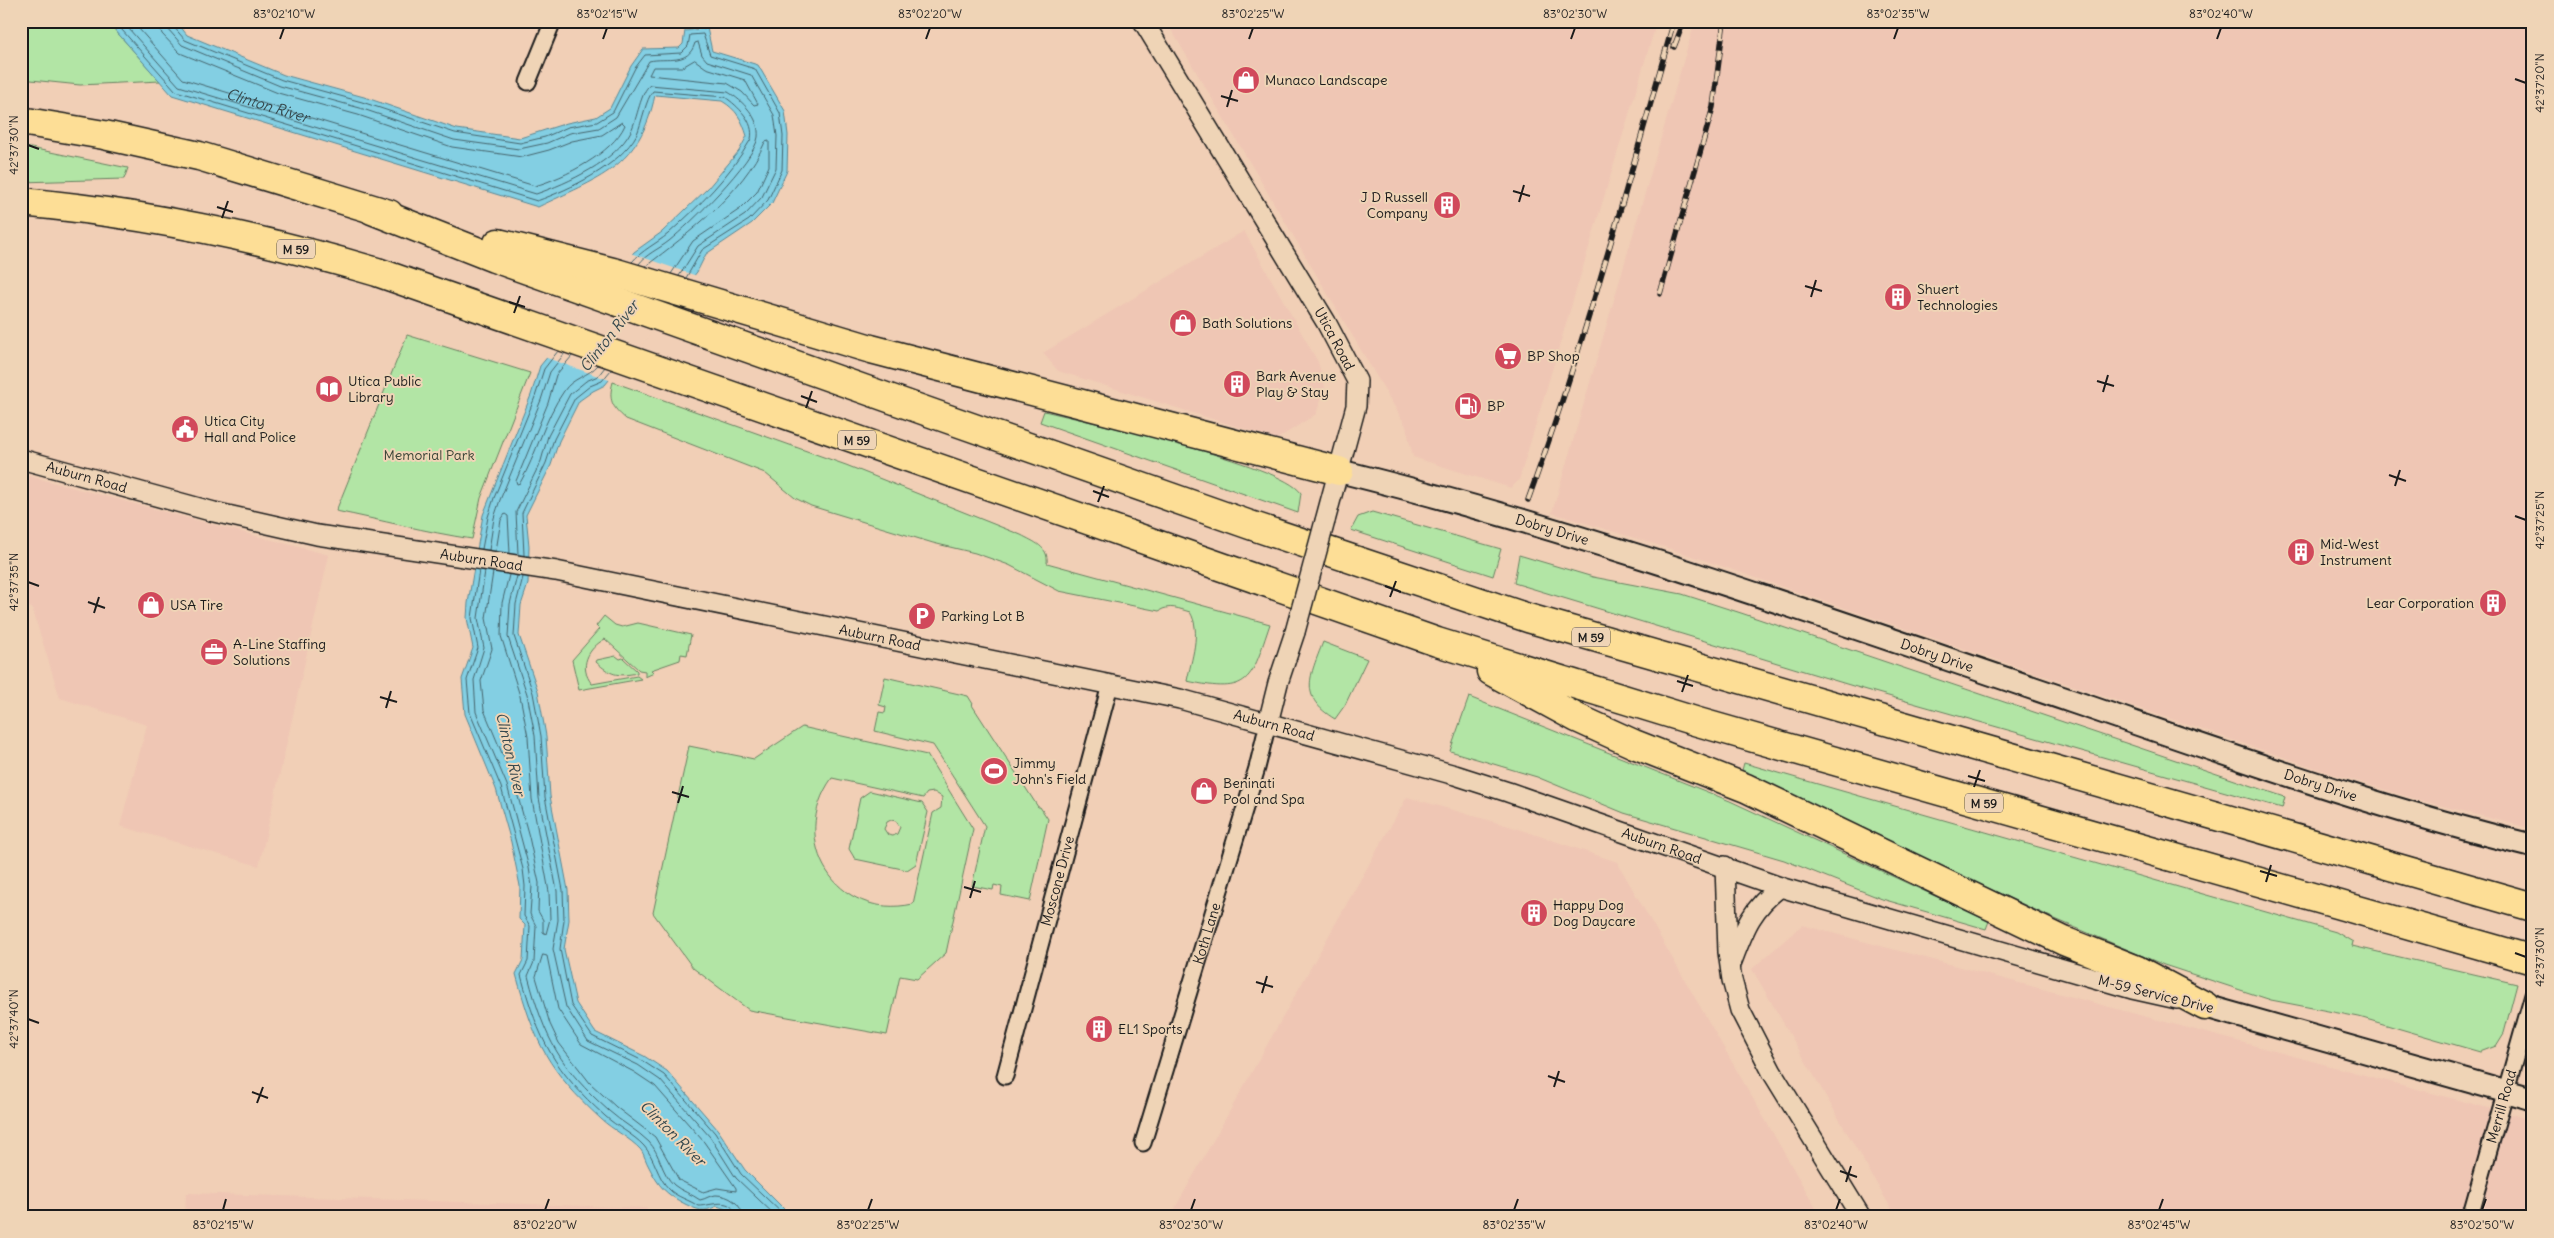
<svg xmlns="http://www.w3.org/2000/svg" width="2554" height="1238" font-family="Delius,sans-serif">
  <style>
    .built { fill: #efc6b4 }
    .green { fill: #b2e5a5; stroke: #678060; fill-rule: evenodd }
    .water { fill: #83cfe3; stroke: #5a8793 }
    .pier { fill: #f1cfb6 }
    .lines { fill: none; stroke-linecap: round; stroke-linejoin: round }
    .shore { stroke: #45646c; stroke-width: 1 }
    .minor-casing { stroke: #1c1c1c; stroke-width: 19 }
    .tertiary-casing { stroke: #1c1c1c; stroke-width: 22 }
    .secondary-casing { stroke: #1c1c1c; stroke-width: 26 }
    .motorway-casing { stroke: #1c1c1c; stroke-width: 31 }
    .minor { stroke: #efd4b6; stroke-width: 15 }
    .tertiary { stroke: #efd4b6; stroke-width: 19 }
    .secondary { stroke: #efd4b6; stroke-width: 22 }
    .motorway { stroke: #fdde96; stroke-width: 28 }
    .rail-casing { stroke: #1c1c1c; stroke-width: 5.5 }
    .rail { stroke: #efd4b6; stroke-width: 4; stroke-dasharray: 11; stroke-linecap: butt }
    .tertiary-bridge-casing { stroke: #1c1c1c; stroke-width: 22; stroke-linecap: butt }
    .tertiary-bridge { stroke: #efd4b6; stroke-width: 19 }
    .ticks { fill: none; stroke: #1c1c1c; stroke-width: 2 }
    .labels { text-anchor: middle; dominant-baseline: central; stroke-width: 4; stroke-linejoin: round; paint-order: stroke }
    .shield { fill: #efd4b6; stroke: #5b534a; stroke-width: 1 }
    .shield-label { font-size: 12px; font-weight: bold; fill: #1c1c1c }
    .poi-label { font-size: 14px; fill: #1c1c1c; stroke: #efd4b6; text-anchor: start }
    .street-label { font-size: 14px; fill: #1c1c1c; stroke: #efd4b6 }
    .park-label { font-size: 14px; fill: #3a4437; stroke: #efd4b6 }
    .water-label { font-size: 15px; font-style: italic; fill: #36494e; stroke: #efd4b6 }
    .neatline { fill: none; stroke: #1c1c1c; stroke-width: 2 }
    .ticks-label { font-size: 12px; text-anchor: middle; fill: #1c1c1c }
  </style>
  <rect width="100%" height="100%" fill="#f1cfb6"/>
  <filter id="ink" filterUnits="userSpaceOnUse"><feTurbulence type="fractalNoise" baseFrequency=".02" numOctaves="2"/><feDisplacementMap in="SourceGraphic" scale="10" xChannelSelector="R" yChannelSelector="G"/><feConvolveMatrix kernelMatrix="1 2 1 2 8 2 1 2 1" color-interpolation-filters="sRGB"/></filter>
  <g filter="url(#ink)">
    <!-- built -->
    <g class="built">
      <polygon points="1166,21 1657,21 1519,480 1511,488 1413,457 1406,426"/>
      <polygon points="1695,21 2533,21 2533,829 2415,799 2327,772 1674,550 1552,513"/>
      <polygon points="1244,231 1318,362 1325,387 1316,414 1277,439 1058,371 1043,353"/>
      <polygon points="21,474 329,555 259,866 120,826 147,725 60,698 32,608 21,605"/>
      <polygon points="1407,797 1509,826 1617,862 1821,1217 1170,1217"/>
      <polygon points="1802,925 2533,1120 2533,1217 1896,1217 1752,969"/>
      <polygon points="186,1193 646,1208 656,1217 185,1217"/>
    </g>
    <!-- green -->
    <g class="green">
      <polygon points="21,21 107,21 160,81 80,85 21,79"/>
      <polygon points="21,146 128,168 124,179 21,182"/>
      <path d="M407,335L530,373L481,498L472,539C426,532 381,520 336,511Z"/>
      <path d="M613,382L846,465L1021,535C1034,542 1049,547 1047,563L1270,624C1251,680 1251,695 1187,681C1191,660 1202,632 1190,612C1179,609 1170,604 1159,611L1059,591L1009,565L975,553L933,543L811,506L795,498L765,473L626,419C612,407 608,400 613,382Z"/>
      <path d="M1044,411C1087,421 1282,464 1301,493L1298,513L1040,422Z"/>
      <polygon points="1372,512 1501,549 1493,576 1351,530 1358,517"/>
      <polygon points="1519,555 1593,577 1682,594 1741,613 2285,797 2282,808 1853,686 1514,583"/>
      <path d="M604,616L615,625L622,627L638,623L691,635L687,655L681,654L680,660L651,670L654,673L645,677V671L639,670L605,639C588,648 578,667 592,684L637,676L641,679L579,690L572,660L599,629L596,626Z"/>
      <path d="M1323,642L1367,659L1345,705L1335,719C1298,697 1310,676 1323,642Z"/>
      <path d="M616,656L620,659L623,658L637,671V673C617,677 611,675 596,662L597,660Z"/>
      <polygon points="885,677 968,696 973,704 972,705 1038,807 1040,807 1048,819 1030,901 1001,895 1002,887 994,885 993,890 972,886 985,826 933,745 875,731 879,712 885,713 886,707 879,705"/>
      <polygon points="1469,697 1730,801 1989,921 1986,929 1882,899 1784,860 1624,813 1537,777 1450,751"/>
      <path d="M802,727L927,755L973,829L946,953L917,979L900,976L887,1035L749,1010L693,968L653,913L689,746L754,759ZM832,778L923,798L927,793L934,792L942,797L941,808L933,813L913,904C836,921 787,841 832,778Z"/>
      <polygon points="1744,763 2336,932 2353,942 2352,946 2517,984 2504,1033 2496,1046 2480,1052 2359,1017 2271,1000 2164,965 2055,919 1741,774"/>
      <path d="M870,791L922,803L928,812L916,864L907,870L855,859L849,849L860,798ZM891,820L896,821L900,827L897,834L893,836L888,835L884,829L887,822Z"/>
    </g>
    <!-- water -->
    <path class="water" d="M107,21H176L187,35L284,75L364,97L457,129L520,138L567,123L596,117L610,108L631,66L643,49L679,48L683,44L685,31L707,28L712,51L758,65L785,111L788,135L787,171L772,203L752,223L706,254L697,272L605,385L593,391L579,401L559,441L551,465L526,515L529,546L528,584L521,605L519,635L538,691L546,736L550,796L568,890L569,920L564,949L576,1003L595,1032L644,1056L667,1071L718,1130L745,1170L792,1217H733L726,1209L717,1206C703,1213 698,1210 685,1204C666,1194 659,1187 649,1167C646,1162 644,1154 641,1150C630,1138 613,1130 601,1119C548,1070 535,1044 516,974L523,960L525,925L519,919L520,886L511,842L496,789L465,714L462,679L473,648L467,618L468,603L483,515L531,395L540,366L634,252L662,232L708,188L739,151L747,136C742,120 737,110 722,101L655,95C640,168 598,178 538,207L172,95Z"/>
    <!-- pier -->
    <polygon class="pier" points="630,253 697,276 612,381 544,357"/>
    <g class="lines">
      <!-- shore -->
      <g class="shore">
        <path d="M114,21L176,91L537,201C570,189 620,166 637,134C642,122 646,99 653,91L725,97C738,106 755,122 751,139C730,176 699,206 668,234C656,244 642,250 632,262"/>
        <path d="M122,21L179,86L536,194C568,183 616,161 631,131C637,119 641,91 650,85L728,92C743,101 760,118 758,137C755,161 689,225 669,241C659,249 646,254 639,264"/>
        <path id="s1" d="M132,21L183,79L535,186C565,177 612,154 625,125L622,122L602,135L572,141L549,150L522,157L452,147L358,115L278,93L180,53L162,34L158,21"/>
        <path d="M166,21L168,29L182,45L280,86L360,108L454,140L519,149L547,143L570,133L599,128L616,117L649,61C667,57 688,66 695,43L698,42L702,55L707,61L751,75L774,115L777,136L776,168L762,197L745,215L698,246L679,276"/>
        <polyline points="172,21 173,26 185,40 282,80 362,102 455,133 520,143 545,137 568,127 597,122 613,112 635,68 645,55 681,53 688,46 690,35 703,34 710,55 755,69 780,113 783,136 782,170 768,200 749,220 702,250 686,278"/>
        <polygon points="695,60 706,68 745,80 758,104 754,105 742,92 727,83 649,75 653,67 682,67"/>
        <path d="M646,266C689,233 743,193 765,142L769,141V166L757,192L740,209L693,241L671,274"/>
        <path d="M572,356L556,375L548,403L516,481L517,484L520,483C537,454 544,419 564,391C572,378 589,376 598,365"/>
        <polyline points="482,549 488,517 494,498 535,397 544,369 558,351"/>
        <polyline points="489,550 494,518 500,500 541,400 550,372 565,353"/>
        <polyline points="496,551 501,520 505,514 508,516 510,553"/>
        <polyline points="518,554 516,512 541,461 548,436 570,394 586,381 598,376 605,367"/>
        <polyline points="524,555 522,513 546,463 554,439 575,398 590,386 602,381 611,370"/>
        <path d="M479,570L472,618L478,648L467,680L470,713L501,787L523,869L525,886L524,916L530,926L528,961L521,975C539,1041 554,1070 605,1116C617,1127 633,1134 644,1146C655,1158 657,1177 669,1189C676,1197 690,1200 698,1206C711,1206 733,1195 736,1217"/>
        <path d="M485,571L478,618L484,648L474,680L476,712L507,785L529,868L532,886L530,914L536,926L534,962L528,976C545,1040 560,1067 609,1111C621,1122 637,1130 649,1142C660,1153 661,1173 674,1185C681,1191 692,1194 700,1200C706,1199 710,1195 716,1195C729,1195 742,1204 743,1217"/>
        <polyline points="493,572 486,618 492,649 481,681 484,710 514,782 529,837 539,883 538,911 543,920 543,932 546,934 550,919 549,892 532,799 528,737 520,696 501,636 502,603 509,575"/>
        <polyline points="517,576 510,604 508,637 527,694 535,736 539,798 557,891 558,920 553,949 566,1007 588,1041 638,1065 660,1080 710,1137 736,1178 777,1217"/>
        <polyline points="523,577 516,604 514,636 533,693 541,736 545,797 563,890 564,920 560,949 571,1005 592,1036 641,1060 664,1075 715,1133 741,1174 786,1217"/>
        <polygon points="543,955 547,956 558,1009 581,1044 634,1072 655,1086 704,1142 736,1188 736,1191 717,1188 703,1192 679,1180 655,1137 616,1107 590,1083 559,1043 550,1024 536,977"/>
      </g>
      <!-- minor casing -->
      <g class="minor-casing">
        <g id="minor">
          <polyline points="528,82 553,21"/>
          <path id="s2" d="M1005,1076L1110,685"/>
          <path id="s3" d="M1143,1143L1257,768L1268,723"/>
          <path id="s4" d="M2470,1217L2533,995"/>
        </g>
      </g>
      <!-- tertiary casing -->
      <g class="tertiary-casing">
        <g id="tertiary">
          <path id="s5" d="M1143,21L1326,322L1357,381L1356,406L1325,521"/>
          <path id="s6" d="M21,459L214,512L317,535L556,571L1180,699L1455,775L1508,792L1780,887L2132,989L2177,999"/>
          <polyline points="1268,723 1278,683 1295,632"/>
          <polyline points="1725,866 1728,952 1732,980 1740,1010 1772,1072 1861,1217"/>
          <path d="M1731,964C1744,930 1750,910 1780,887"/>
        </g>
      </g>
      <!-- secondary casing -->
      <g class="secondary-casing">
        <g id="secondary">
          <path id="s7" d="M1339,471C1587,532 1829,619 2071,701C2224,753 2376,808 2533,846"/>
          <polyline points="2205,1006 2533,1099"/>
        </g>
      </g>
      <!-- motorway casing -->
      <g class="motorway-casing">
        <g id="motorway">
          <polyline points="21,121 104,135 199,156 389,214"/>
          <path d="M21,202C143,213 260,237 377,272L1437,642L1698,722L2533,960"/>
          <polyline points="372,210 494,258 934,414 1250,525 1528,618 2533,907"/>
          <polyline points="498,243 613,272 871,349 1339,471"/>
          <polyline points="1491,671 1577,718 1634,744 1746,788 2064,941 2137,970 2205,1006"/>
        </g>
      </g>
      <!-- minor -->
      <use href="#minor" class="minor"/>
      <!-- tertiary -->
      <use href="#tertiary" class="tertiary"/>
      <!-- secondary -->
      <use href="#secondary" class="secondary"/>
      <!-- motorway -->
      <use href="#motorway" class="motorway"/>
      <!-- rail casing -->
      <g class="rail-casing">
        <g id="rail">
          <polyline points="1674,47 1684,21"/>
          <polyline points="1660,294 1713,107 1724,21"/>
          <path d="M1528,500C1585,343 1628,182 1674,21"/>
        </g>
      </g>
      <!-- rail -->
      <use href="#rail" class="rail"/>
      <!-- tertiary-bridge casing -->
      <g class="tertiary-bridge-casing">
        <polyline id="tertiary-bridge" points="1295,632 1325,521"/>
      </g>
      <!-- tertiary-bridge -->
      <use href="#tertiary-bridge" class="tertiary-bridge"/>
    </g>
  </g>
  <!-- ticks -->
  <path class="ticks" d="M280,39L284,28M603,39L607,28M926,39L930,28M1249,39L1253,28M1571,39L1575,28M1894,39L1898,28M2217,39L2221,28M2515,79L2526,83M1221,96L1238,101M1227,107L1232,90M28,145L39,149M1513,191L1530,196M1519,202L1524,185M217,207L233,212M222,218L228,201M1805,286L1822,291M1811,297L1816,280M509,302L525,307M514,313L520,296M2097,381L2114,386M2103,392L2108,375M801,396L817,402M806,408L812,391M2389,475L2406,481M2395,486L2400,470M1093,491L1109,497M1098,502L1104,486M2515,516L2526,520M28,582L39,586M1385,586L1401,592M1390,597L1396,581M88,602L105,608M94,613L99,597M1677,681L1693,686M1682,692L1688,675M380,697L397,702M386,708L391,691M1968,776L1985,781M1974,787L1980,770M672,792L689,797M678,803L683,786M2260,871L2277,876M2266,882L2271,865M964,887L981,892M970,898L975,881M2515,953L2526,957M1256,982L1273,987M1262,993L1267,976M28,1019L39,1023M1548,1076L1565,1082M1554,1087L1559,1071M252,1092L268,1098M257,1103L263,1087M1840,1171L1857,1177M1846,1182L1851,1166M223,1210L226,1199M545,1210L549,1199M868,1210L872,1199M1191,1210L1195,1199M1514,1210L1518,1199M1836,1210L1840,1199M2159,1210L2163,1199M2482,1210L2486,1199"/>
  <!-- icons -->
  <defs>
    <g id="shop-disc" transform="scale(1.4375)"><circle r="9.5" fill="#d1495b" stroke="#efd4b6"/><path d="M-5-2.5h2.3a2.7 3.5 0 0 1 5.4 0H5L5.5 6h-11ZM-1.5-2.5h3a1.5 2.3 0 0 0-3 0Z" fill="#fff"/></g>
    <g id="building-disc" transform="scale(1.4375)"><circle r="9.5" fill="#d1495b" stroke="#efd4b6"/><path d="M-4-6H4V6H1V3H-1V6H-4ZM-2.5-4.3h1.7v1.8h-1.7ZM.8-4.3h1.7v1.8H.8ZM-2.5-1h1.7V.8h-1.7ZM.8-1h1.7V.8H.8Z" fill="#fff"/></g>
    <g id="supermarket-disc" transform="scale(1.4375)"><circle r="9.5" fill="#d1495b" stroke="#efd4b6"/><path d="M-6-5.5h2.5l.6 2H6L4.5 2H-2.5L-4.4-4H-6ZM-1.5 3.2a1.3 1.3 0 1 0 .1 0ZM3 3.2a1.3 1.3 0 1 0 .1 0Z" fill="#fff"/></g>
    <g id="library-disc" transform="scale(1.4375)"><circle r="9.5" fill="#d1495b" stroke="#efd4b6"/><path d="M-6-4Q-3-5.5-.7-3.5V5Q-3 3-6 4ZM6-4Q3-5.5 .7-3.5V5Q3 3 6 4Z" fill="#fff"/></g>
    <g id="fuel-disc" transform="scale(1.4375)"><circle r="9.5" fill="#d1495b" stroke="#efd4b6"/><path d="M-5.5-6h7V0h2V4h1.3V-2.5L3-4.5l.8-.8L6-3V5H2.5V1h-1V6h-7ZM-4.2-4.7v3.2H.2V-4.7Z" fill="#fff"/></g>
    <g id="civic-disc" transform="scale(1.4375)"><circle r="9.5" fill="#d1495b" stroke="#efd4b6"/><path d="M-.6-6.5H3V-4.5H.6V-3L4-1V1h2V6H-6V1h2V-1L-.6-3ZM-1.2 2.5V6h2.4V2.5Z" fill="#fff"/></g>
    <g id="parking-disc" transform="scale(1.4375)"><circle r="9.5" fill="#d1495b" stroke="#efd4b6"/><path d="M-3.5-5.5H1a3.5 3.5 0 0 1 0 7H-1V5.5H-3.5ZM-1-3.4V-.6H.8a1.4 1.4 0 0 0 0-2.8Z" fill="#fff"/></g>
    <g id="office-disc" transform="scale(1.4375)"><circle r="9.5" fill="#d1495b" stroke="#efd4b6"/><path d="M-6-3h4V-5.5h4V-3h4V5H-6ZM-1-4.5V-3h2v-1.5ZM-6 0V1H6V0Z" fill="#fff"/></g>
    <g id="stadium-disc" transform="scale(1.4375)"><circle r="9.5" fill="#d1495b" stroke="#efd4b6"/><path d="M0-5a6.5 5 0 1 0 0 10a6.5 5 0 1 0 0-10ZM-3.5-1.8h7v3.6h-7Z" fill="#fff"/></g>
  </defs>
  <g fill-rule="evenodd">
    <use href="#shop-disc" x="1246" y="80"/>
    <use href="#building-disc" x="1447" y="205"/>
    <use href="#building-disc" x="1898" y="297"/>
    <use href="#shop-disc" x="1183" y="323"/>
    <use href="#supermarket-disc" x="1508" y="356"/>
    <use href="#building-disc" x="1237" y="384"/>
    <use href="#library-disc" x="329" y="389"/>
    <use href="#fuel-disc" x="1468" y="406"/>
    <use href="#civic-disc" x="185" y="429"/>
    <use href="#building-disc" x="2301" y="552"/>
    <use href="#building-disc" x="2493" y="603"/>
    <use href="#shop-disc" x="151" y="605"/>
    <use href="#parking-disc" x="922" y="616"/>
    <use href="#office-disc" x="214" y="652"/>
    <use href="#stadium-disc" x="994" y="771"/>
    <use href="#shop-disc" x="1204" y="791"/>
    <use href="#building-disc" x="1534" y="913"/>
    <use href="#building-disc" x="1099" y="1029"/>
  </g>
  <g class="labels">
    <!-- shield labels -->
    <g class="shield">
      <rect x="277" y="239.5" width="38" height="19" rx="4"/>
      <rect x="838" y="430.5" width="38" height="19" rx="4"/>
      <rect x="1572" y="627.5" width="38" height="19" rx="4"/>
      <rect x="1965" y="793.5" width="38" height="19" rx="4"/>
    </g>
    <g class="shield-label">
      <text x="296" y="249">M 59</text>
      <text x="857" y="440">M 59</text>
      <text x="1591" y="637">M 59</text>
      <text x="1984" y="803">M 59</text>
    </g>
    <!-- poi labels -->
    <g class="poi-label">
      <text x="1265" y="80">Munaco Landscape</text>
      <text x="1428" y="197" text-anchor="end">J D Russell<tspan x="1428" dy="16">Company</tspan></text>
      <text x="1917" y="289">Shuert<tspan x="1917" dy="16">Technologies</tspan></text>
      <text x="1202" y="323">Bath Solutions</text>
      <text x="1527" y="356">BP Shop</text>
      <text x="1256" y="376">Bark Avenue<tspan x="1256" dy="16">Play &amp; Stay</tspan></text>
      <text x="348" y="381">Utica Public<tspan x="348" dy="16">Library</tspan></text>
      <text x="1487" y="406">BP</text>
      <text x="204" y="421">Utica City<tspan x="204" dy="16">Hall and Police</tspan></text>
      <text x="2320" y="544">Mid-West<tspan x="2320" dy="16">Instrument</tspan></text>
      <text x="2474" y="603" text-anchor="end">Lear Corporation</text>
      <text x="170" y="605">USA Tire</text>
      <text x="941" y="616">Parking Lot B</text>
      <text x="233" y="644">A-Line Staffing<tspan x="233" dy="16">Solutions</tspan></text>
      <text x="1013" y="763">Jimmy<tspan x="1013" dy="16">John's Field</tspan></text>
      <text x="1223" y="783">Beninati<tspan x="1223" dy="16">Pool and Spa</tspan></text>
      <text x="1553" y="905">Happy Dog<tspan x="1553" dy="16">Dog Daycare</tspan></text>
      <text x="1118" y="1029">EL1 Sports</text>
    </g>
    <!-- street labels -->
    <g class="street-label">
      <text stroke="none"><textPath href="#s5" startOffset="371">Utica Road</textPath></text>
      <text stroke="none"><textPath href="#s6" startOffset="68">Auburn Road</textPath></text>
      <text stroke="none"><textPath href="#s7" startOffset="221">Dobry Drive</textPath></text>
      <text stroke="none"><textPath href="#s6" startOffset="472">Auburn Road</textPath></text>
      <text stroke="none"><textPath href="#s6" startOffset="878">Auburn Road</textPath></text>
      <text stroke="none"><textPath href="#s7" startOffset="626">Dobry Drive</textPath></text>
      <text stroke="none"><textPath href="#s6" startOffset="1282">Auburn Road</textPath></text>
      <text stroke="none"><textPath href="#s7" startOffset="1031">Dobry Drive</textPath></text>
      <text stroke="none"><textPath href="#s6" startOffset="1688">Auburn Road</textPath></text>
      <text stroke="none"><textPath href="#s2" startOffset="202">Moscone Drive</textPath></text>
      <text stroke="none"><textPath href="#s3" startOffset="219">Koth Lane</textPath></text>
      <text transform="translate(2156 994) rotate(14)">M-59 Service Drive</text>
      <text stroke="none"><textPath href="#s4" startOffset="115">Merrill Road</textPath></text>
    </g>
    <!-- park labels -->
    <g class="park-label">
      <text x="429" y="455">Memorial Park</text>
    </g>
    <!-- water labels -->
    <g class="water-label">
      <text stroke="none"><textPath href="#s1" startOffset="166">Clinton River</textPath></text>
      <text transform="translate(609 336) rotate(-52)">Clinton River</text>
      <text transform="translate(511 754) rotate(77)">Clinton River</text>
      <text transform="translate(673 1133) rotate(45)">Clinton River</text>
    </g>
  </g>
  <!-- margin -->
  <rect width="2554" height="1238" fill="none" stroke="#efd4b6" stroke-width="55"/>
  <rect x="28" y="28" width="2498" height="1182" class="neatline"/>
  <g class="ticks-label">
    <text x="284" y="18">83°02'10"W</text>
    <text x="607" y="18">83°02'15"W</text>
    <text x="930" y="18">83°02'20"W</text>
    <text x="1253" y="18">83°02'25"W</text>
    <text x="1575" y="18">83°02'30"W</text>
    <text x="1898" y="18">83°02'35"W</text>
    <text x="2221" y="18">83°02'40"W</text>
    <text transform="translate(2540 83) rotate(-90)" y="4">42°37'20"N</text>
    <text transform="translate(14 145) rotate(-90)" y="4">42°37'30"N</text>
    <text transform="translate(2540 520) rotate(-90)" y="4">42°37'25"N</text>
    <text transform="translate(14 582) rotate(-90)" y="4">42°37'35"N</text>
    <text transform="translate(2540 957) rotate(-90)" y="4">42°37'30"N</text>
    <text transform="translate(14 1019) rotate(-90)" y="4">42°37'40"N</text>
    <text x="223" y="1229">83°02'15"W</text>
    <text x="545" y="1229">83°02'20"W</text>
    <text x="868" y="1229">83°02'25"W</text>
    <text x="1191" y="1229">83°02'30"W</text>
    <text x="1514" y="1229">83°02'35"W</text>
    <text x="1836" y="1229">83°02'40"W</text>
    <text x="2159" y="1229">83°02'45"W</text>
    <text x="2482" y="1229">83°02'50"W</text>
  </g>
</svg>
